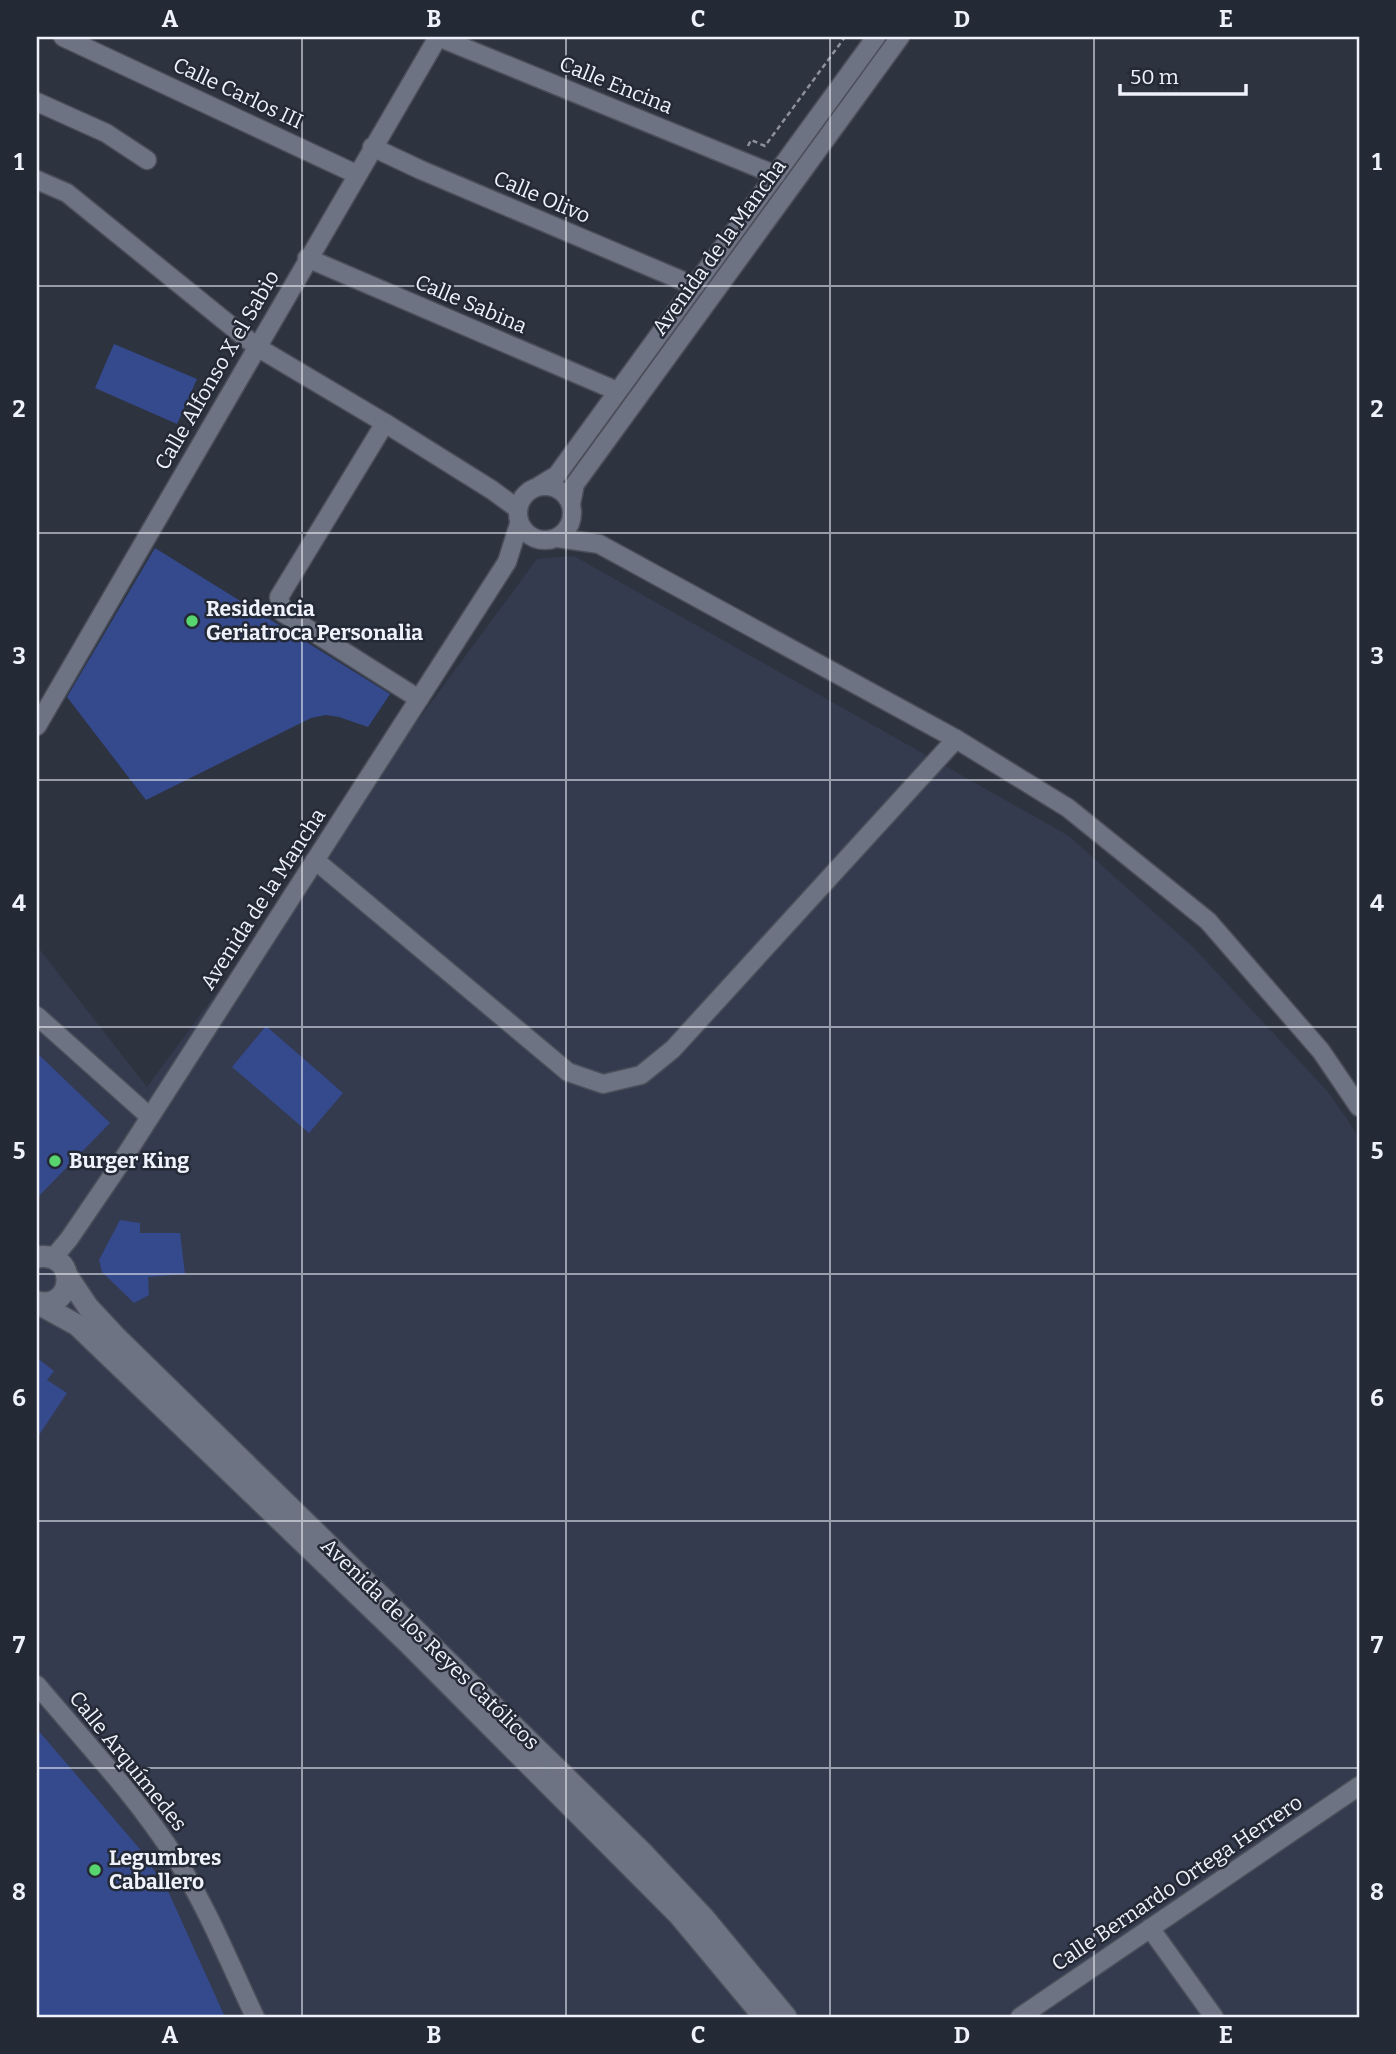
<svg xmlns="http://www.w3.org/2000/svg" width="1396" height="2054" font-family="Bitter,serif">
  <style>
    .built { fill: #343b4e }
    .building { fill: #35498d }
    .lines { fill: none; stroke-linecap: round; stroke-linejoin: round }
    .minor-casing { stroke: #4a4f5a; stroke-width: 21 }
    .tertiary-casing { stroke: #4a4f5a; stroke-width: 24 }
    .path { stroke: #8d919c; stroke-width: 2.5; stroke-dasharray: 5 3.5; stroke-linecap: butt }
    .minor { stroke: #6d7382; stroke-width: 18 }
    .tertiary { stroke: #6d7382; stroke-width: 21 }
    .grid { fill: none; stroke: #eff2fb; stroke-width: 2; stroke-opacity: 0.55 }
    .poi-dot { fill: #58d56f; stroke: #242936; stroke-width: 2.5 }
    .labels { text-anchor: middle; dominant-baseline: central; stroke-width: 5; stroke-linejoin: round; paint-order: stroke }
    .street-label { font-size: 21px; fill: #eff2fb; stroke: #242936 }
    .poi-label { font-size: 21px; font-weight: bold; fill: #eff2fb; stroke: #242936; text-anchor: start }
    .neatline { fill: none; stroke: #eff2fb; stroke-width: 2.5 }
    .grid-label { font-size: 23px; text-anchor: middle; font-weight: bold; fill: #eff2fb }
  </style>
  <rect width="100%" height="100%" fill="#2e3340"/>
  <!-- built -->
  <polygon class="built" points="574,556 1069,836 1194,948 1329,1093 1359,1137 1359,2017 37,2017 37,946 147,1087 537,559"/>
  <!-- building -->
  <g class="building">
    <polygon points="114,344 197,379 177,424 95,388"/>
    <polygon points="155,548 390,694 368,727 339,717 326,715 311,718 146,800 67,697"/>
    <polygon points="266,1026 343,1093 309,1133 232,1067"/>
    <polygon points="37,1053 110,1123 37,1198"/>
    <polygon points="120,1220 140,1223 140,1233 180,1233 185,1274 148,1277 149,1295 134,1303 102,1272 99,1260"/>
    <polygon points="37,1358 54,1371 47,1380 67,1393 37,1438"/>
    <polygon points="37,1729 139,1848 168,1891 225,2017 37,2017"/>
  </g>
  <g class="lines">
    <!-- minor casing -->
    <g class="minor-casing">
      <g id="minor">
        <polyline points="63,37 356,174"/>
        <polyline points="438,37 776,175"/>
        <polyline points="37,102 106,133 147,160"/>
        <polyline points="372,147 421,170 695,286"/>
        <polyline points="37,180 67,193 257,347 385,423 492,490 518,509"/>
        <polyline points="307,258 617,391"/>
        <polyline points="385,423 279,597 283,613 419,699"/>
        <circle cx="545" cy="513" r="27"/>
        <polyline points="539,486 557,475 876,37"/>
        <polyline points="571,504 575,484 900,37"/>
        <polyline points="558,538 599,544 956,739 1068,808 1208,921 1321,1051 1359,1107"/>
        <polyline points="37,726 438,37"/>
        <polyline points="315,860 568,1072 603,1084 641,1075 673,1049 956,739"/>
        <polyline points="37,1016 150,1117"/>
        <polyline points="53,1258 69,1239 116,1170 507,562 519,524"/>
        <path d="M37,1685C85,1742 137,1797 177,1860C208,1909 230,1964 255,2017"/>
        <polyline points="1150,1928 1214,2017"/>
        <polyline points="1020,2017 1359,1786"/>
      </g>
    </g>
    <!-- tertiary casing -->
    <g class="tertiary-casing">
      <g id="tertiary">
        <path d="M37,1257C79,1251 75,1311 37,1302"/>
        <polyline points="68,1277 88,1307 115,1336 642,1852 704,1918 786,2017"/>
        <polyline points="37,1303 77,1325 408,1643 679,1915 764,2017"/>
      </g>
    </g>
    <!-- path -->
    <polyline class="path" points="748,146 751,140 765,146 845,37"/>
    <!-- minor -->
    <use href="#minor" class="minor"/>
    <!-- tertiary -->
    <use href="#tertiary" class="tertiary"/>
  </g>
  <!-- grid -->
  <path class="grid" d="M302,37V2017M566,37V2017M830,37V2017M1094,37V2017M37,286H1359M37,533H1359M37,780H1359M37,1027H1359M37,1274H1359M37,1521H1359M37,1768H1359"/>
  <!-- markers -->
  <g class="poi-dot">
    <circle cx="192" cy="621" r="7"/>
    <circle cx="55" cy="1161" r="7"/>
    <circle cx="95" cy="1870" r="7"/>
  </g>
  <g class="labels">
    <!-- street labels -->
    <g class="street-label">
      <text transform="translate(616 85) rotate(22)">Calle Encina</text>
      <text transform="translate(238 93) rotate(25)">Calle Carlos III</text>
      <text transform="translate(542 197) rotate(23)">Calle Olivo</text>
      <text transform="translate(719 247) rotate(-54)">Avenida de la Mancha</text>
      <text transform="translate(471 304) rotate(23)">Calle Sabina</text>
      <text transform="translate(217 370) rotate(-60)">Calle Alfonso X el Sabio</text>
      <text transform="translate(263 899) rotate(-57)">Avenida de la Mancha</text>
      <text transform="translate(430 1644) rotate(44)">Avenida de los Reyes Católicos</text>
      <text transform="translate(128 1761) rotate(51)">Calle Arquímedes</text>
      <text transform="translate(1177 1883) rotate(-34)">Calle Bernardo Ortega Herrero</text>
    </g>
    <!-- poi labels -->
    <g class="poi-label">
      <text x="206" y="609">Residencia<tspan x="206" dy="24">Geriatroca Personalia</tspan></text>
      <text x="69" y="1161">Burger King</text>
      <text x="109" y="1858">Legumbres<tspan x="109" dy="24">Caballero</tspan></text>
    </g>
  </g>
  <!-- border -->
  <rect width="1396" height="2054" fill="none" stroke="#242936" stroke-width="77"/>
  <!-- scale -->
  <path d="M1120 84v10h126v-10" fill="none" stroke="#eff2fb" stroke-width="3.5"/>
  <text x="1130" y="84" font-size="21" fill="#eff2fb" stroke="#242936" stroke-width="5" paint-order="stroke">50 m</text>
  <rect x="38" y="38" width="1320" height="1978" class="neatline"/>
  <g class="grid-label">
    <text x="170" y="27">A</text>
    <text x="434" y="27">B</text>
    <text x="698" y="27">C</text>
    <text x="962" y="27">D</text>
    <text x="1226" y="27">E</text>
    <text x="19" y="170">1</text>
    <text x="1377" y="170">1</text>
    <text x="19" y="417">2</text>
    <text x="1377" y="417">2</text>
    <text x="19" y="664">3</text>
    <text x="1377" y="664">3</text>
    <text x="19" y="911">4</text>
    <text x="1377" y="911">4</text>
    <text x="19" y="1159">5</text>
    <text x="1377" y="1159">5</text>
    <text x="19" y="1406">6</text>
    <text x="1377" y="1406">6</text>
    <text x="19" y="1653">7</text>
    <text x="1377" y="1653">7</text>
    <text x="19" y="1900">8</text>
    <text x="1377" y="1900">8</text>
    <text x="170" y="2043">A</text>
    <text x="434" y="2043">B</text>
    <text x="698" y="2043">C</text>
    <text x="962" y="2043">D</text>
    <text x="1226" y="2043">E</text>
  </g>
</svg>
